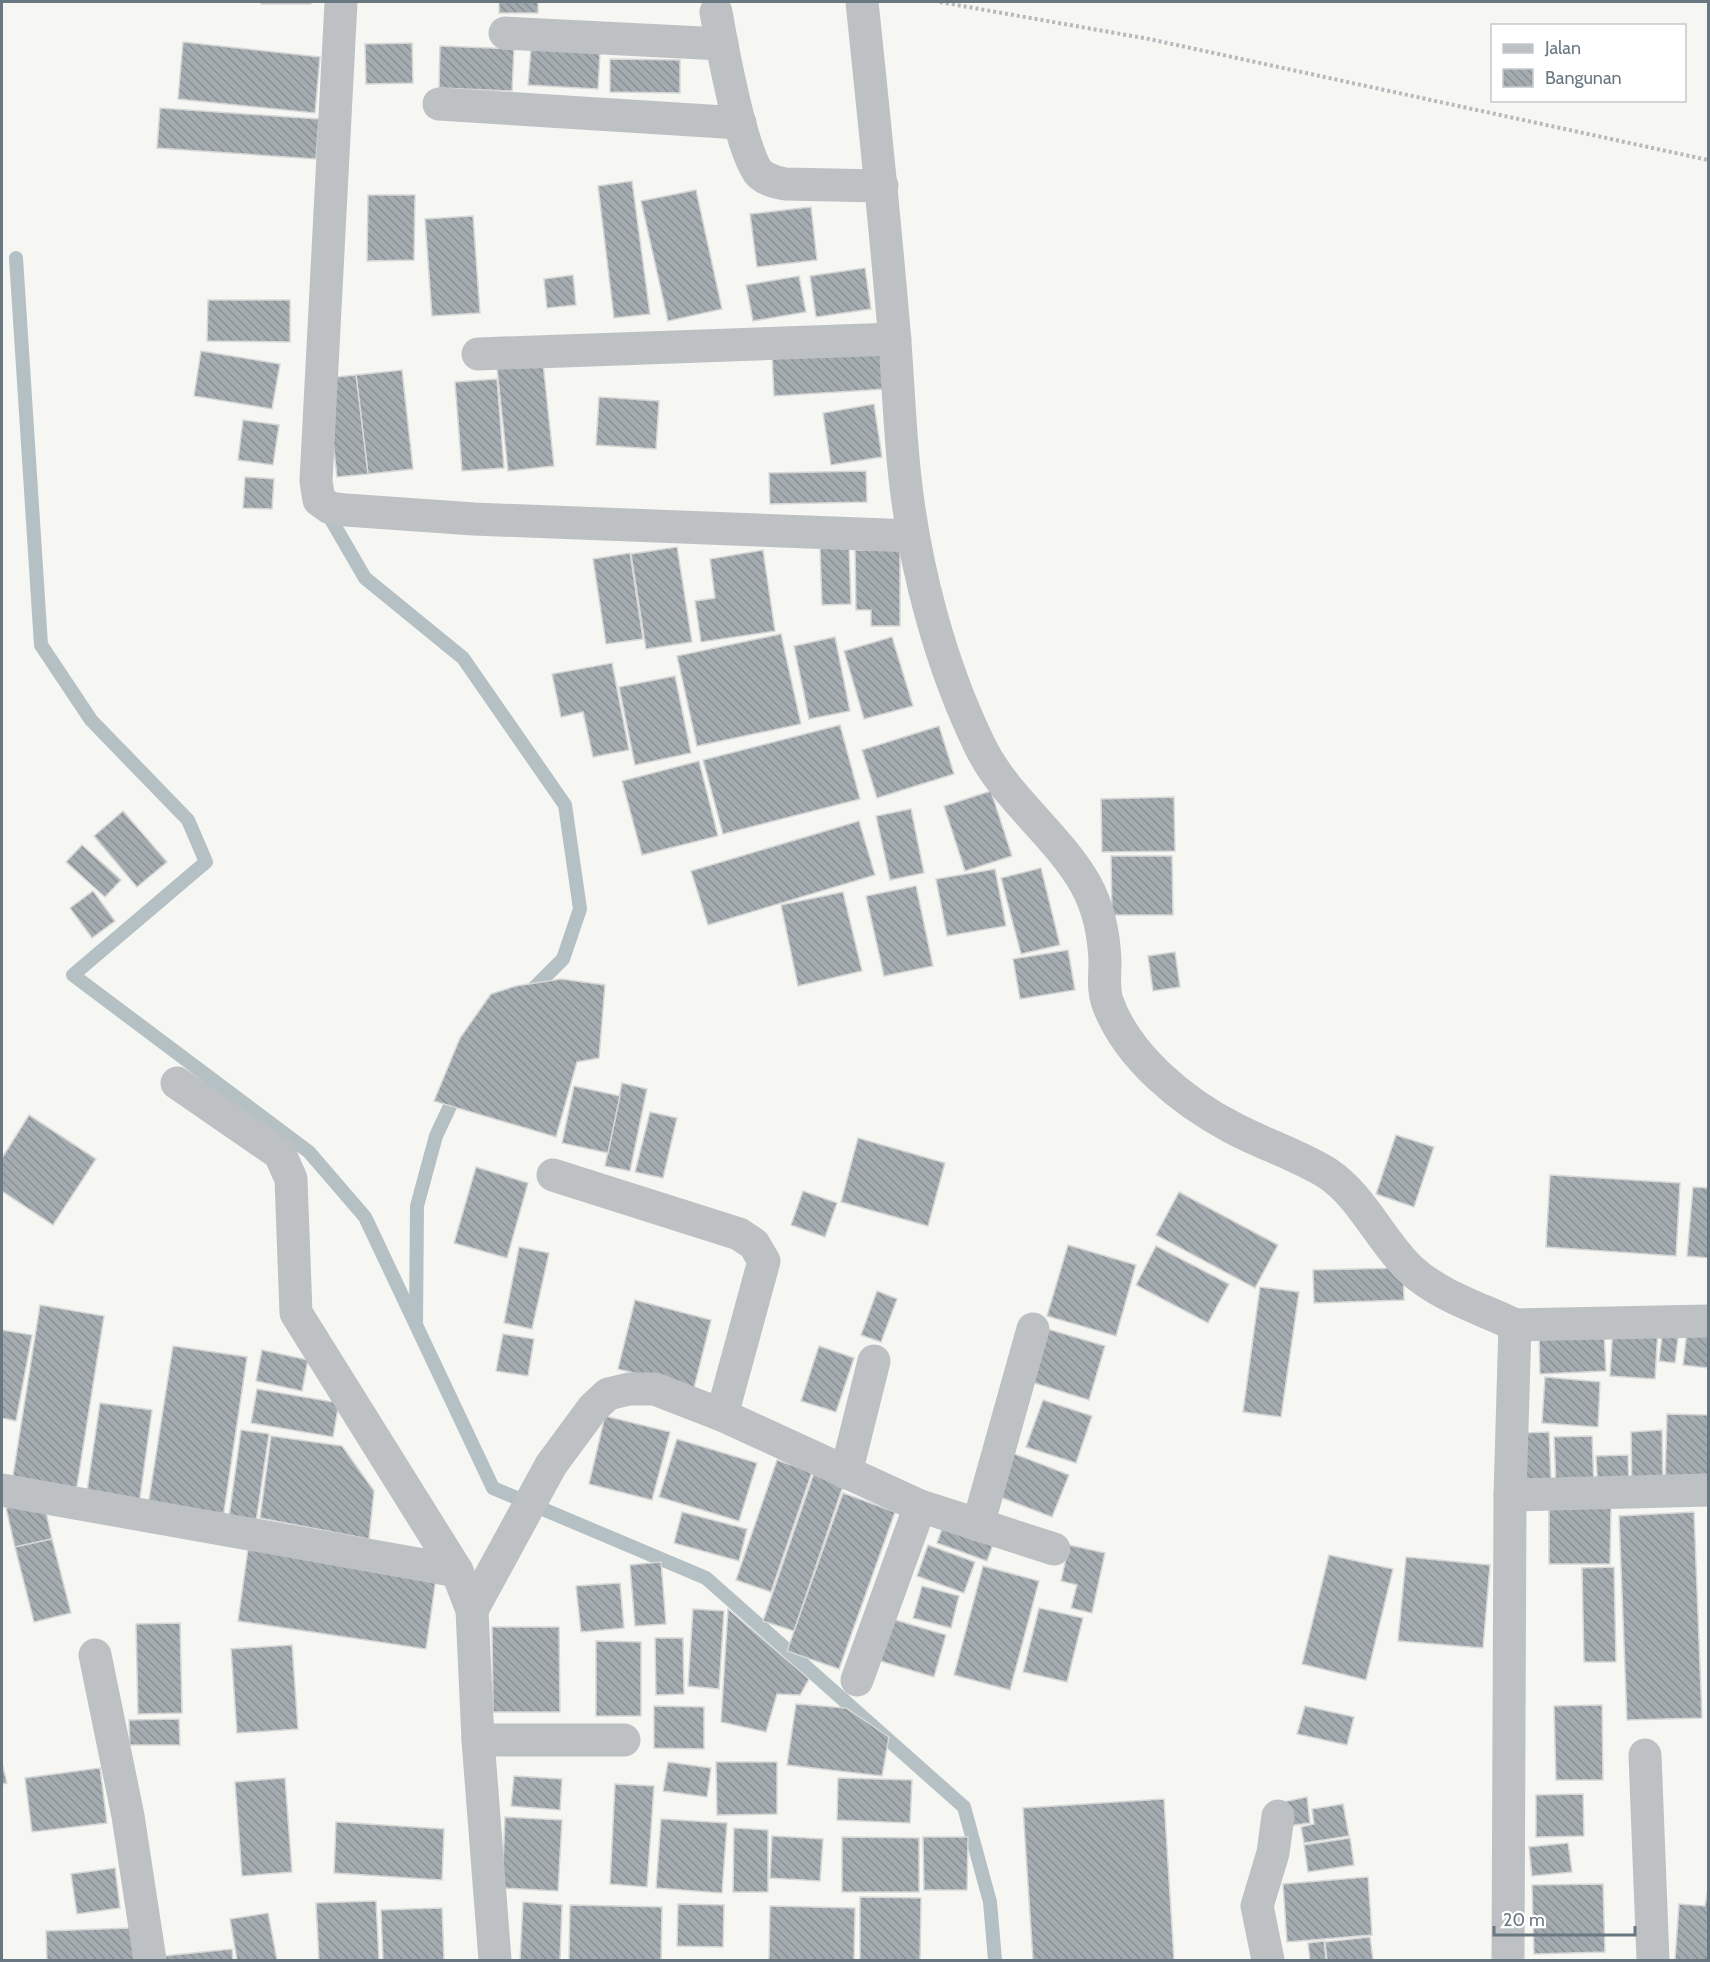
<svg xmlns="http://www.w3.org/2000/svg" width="1710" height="1962" font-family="Cabin,sans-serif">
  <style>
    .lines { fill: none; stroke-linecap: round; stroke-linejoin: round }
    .stream { stroke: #b4c0c3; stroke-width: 14 }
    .building { fill: url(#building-back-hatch); stroke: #d7d7d6; stroke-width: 1.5 }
    .path { stroke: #b7babc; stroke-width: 4; stroke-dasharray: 3 3; stroke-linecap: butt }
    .minor { stroke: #bdc1c4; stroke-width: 33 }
  </style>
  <defs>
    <pattern id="building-back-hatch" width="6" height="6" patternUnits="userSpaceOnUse" patternTransform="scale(1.5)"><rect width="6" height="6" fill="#a5acb1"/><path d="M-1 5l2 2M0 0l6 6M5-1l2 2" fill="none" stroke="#8a9195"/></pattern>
  </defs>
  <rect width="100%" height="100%" fill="#f6f6f3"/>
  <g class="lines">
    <!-- stream -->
    <g class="stream">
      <polyline points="16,258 41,645 91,720 188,820 206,862 73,975 309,1152 365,1217 493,1488 706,1578 964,1807 990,1902 995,1960"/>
      <polyline points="329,509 329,516 365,578 463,658 565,805 580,909 563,959 527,995"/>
      <polyline points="416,1323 417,1206 436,1136 458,1089"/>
    </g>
  </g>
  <!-- building -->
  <g class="building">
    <rect x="261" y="2" width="50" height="2"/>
    <rect x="499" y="2" width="39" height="11"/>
    <polygon points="183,42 320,57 315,113 178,99"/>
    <polygon points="412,43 413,83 366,84 365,44"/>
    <polygon points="440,46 514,49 512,91 439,88"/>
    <polygon points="531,49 600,53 598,89 528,85"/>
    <polygon points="610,59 680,60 680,93 610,92"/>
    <polygon points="160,108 319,119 316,159 157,148"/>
    <polygon points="632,181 650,314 614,318 598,186"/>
    <polygon points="696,190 722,309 668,321 641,201"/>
    <polygon points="368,195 415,195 414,260 367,261"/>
    <polygon points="811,207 817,260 757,267 750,214"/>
    <polygon points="473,216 480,313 432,316 425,219"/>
    <polygon points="865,268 871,309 816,317 810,276"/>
    <polygon points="573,275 576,305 547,308 544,279"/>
    <polygon points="799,276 806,312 753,321 746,285"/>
    <polygon points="208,300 290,300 290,342 207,341"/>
    <polygon points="883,348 886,389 774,396 772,355"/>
    <polygon points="201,351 280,364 272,409 194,396"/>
    <polygon points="543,363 554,466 508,471 497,368"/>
    <polygon points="402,370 413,469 368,474 356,375"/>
    <polygon points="356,375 368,474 337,477 326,378"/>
    <polygon points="497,379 504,468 462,471 455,382"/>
    <polygon points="599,397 659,401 656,449 596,445"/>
    <polygon points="874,404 882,457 831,465 823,413"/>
    <polygon points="243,420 279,425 273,465 238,460"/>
    <polygon points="866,471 867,502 770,504 769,473"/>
    <polygon points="245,477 274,479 272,509 243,508"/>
    <polygon points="849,546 851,604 822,605 820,547"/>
    <polygon points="677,547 692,642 646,649 631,554"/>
    <polygon points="763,550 775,631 701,642 695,601 715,598 710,559"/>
    <polygon points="855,550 900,550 900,626 871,626 871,610 856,610"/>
    <polygon points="630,553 643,639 606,644 593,559"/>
    <polygon points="781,634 801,724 697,746 677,656"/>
    <polygon points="835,637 850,711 809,719 794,646"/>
    <polygon points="892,637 913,706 864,719 844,651"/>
    <polygon points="612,663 629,750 593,757 583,712 561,717 552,674"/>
    <polygon points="675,676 691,753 635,765 619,687"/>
    <polygon points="840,725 860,799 723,834 703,760"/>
    <polygon points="939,726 954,774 877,798 862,750"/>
    <polygon points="699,761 718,836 642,855 622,781"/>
    <polygon points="991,791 1012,856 965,871 944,806"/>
    <polygon points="1174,797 1175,851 1102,852 1101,799"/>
    <polygon points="911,809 924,873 890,880 876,816"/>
    <polygon points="123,811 167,862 137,887 94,836"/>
    <polygon points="859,821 875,875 708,925 691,871"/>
    <polygon points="82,845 121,880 105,897 66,862"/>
    <polygon points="1111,856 1172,856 1173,915 1112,915"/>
    <polygon points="1041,868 1060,945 1021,954 1001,878"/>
    <polygon points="995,869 1006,926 947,936 936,879"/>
    <polygon points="916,886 933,966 884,976 866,896"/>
    <polygon points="93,891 115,921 92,938 70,908"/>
    <polygon points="843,892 862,971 798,986 781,905"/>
    <polygon points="1068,950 1075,990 1020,999 1013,959"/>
    <polygon points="1175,952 1180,987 1153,991 1148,956"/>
    <polygon points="561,979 605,985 599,1058 577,1062 556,1137 434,1101 460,1038 491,994 516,986"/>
    <polygon points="622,1083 647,1089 630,1171 605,1166"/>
    <polygon points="574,1086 620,1096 608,1153 562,1143"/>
    <polygon points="650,1112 677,1118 663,1178 635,1172"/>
    <polygon points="29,1115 96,1159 53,1225 2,1191 2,1158"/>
    <polygon points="1396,1135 1434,1147 1414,1207 1376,1194"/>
    <polygon points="858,1138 945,1163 928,1226 841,1202"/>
    <polygon points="476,1167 528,1183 507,1258 454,1243"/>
    <polygon points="1550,1175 1680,1183 1676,1256 1546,1247"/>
    <polygon points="1693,1187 1708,1188 1708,1258 1687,1256"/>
    <polygon points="803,1191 837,1203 825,1237 791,1225"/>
    <polygon points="1179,1192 1278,1245 1255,1288 1156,1235"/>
    <polygon points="1068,1245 1136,1265 1116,1336 1047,1316"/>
    <polygon points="1156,1246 1229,1284 1208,1323 1136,1285"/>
    <polygon points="519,1247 549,1253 532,1329 504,1323"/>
    <polygon points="1403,1268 1404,1300 1314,1303 1313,1270"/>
    <polygon points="1260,1287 1299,1292 1281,1417 1243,1412"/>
    <polygon points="877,1291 897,1299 881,1342 861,1335"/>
    <polygon points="635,1300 711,1320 694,1388 618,1369"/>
    <polygon points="40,1305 104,1316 76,1492 12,1482"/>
    <polygon points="1613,1326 1658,1329 1655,1379 1610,1376"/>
    <polygon points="1044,1328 1105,1346 1089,1400 1028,1381"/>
    <polygon points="1663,1328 1679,1330 1675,1363 1659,1361"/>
    <polygon points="2,1330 32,1335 16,1421 2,1418"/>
    <polygon points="1687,1331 1708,1334 1708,1368 1683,1365"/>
    <polygon points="1604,1332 1606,1371 1540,1374 1539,1334"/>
    <polygon points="503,1334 534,1339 528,1376 496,1371"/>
    <polygon points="173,1346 247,1357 223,1518 148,1506"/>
    <polygon points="819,1346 854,1358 836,1412 801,1401"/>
    <polygon points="262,1350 308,1360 302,1391 256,1381"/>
    <polygon points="1545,1377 1600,1382 1598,1427 1542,1423"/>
    <polygon points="257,1389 339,1403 333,1437 251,1423"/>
    <polygon points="1043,1400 1092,1416 1076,1463 1026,1447"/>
    <polygon points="100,1403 152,1410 139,1505 86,1498"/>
    <polygon points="1667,1414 1708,1415 1708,1486 1665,1485"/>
    <polygon points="605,1416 670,1432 652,1500 589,1484"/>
    <polygon points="241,1430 269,1434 256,1522 229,1517"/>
    <polygon points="1662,1430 1663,1490 1632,1491 1631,1432"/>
    <polygon points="1549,1432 1551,1481 1522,1482 1521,1433"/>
    <polygon points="271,1436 342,1446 374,1491 369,1539 260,1518"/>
    <polygon points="1592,1436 1594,1486 1556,1487 1554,1437"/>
    <polygon points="677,1439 757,1463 739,1521 659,1497"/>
    <polygon points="1012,1453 1069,1475 1052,1517 995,1495"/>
    <polygon points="1628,1455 1629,1488 1598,1489 1596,1456"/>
    <polygon points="777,1460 812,1472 771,1592 736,1580"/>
    <polygon points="814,1473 844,1483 794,1631 763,1621"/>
    <polygon points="843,1493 895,1512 839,1669 787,1651"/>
    <polygon points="43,1499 52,1539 15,1547 6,1508"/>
    <polygon points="1549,1506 1611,1506 1610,1564 1549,1564"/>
    <polygon points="682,1512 747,1529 739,1561 674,1543"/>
    <polygon points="1694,1512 1702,1718 1627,1720 1619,1516"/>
    <polygon points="945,1520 995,1539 987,1561 937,1543"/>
    <polygon points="52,1539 71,1613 34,1622 15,1547"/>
    <polygon points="928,1545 975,1562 964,1593 917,1576"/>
    <polygon points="1069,1545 1105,1553 1092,1613 1071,1608 1077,1585 1061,1581"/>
    <polygon points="248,1549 436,1578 426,1649 238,1621"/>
    <polygon points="1329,1555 1393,1569 1366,1680 1302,1664"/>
    <polygon points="1406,1557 1490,1565 1483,1648 1398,1641"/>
    <polygon points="661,1562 666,1624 635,1626 630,1565"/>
    <polygon points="983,1566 1039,1581 1010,1690 954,1675"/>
    <polygon points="1614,1567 1616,1662 1584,1662 1582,1568"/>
    <polygon points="620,1583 624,1628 581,1632 576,1586"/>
    <polygon points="922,1586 959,1596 951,1628 913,1618"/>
    <polygon points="1039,1608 1083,1618 1067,1682 1023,1672"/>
    <polygon points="693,1609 724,1611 719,1689 688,1686"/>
    <polygon points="728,1609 809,1679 800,1695 777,1694 766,1732 721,1722"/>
    <polygon points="892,1619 946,1635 934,1677 880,1661"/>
    <polygon points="180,1623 182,1713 138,1714 136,1624"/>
    <polygon points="492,1627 559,1627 560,1712 493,1712"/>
    <polygon points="655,1638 683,1638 684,1694 656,1695"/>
    <polygon points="596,1641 641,1642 641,1716 596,1716"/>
    <polygon points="292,1645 298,1729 237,1733 231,1649"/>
    <polygon points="796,1704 846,1708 889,1737 882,1776 787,1765"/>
    <polygon points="1602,1705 1603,1780 1556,1780 1554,1706"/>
    <polygon points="654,1706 704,1707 704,1749 654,1748"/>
    <polygon points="1305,1706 1354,1717 1347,1745 1297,1734"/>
    <polygon points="179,1719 180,1745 130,1745 129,1720"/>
    <polygon points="668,1762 711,1768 707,1797 663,1791"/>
    <polygon points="716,1762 777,1762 777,1814 717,1815"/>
    <polygon points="2,1763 7,1783 2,1784"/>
    <polygon points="100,1768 107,1823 32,1832 25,1778"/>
    <polygon points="514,1776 562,1779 560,1810 511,1806"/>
    <polygon points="285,1778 292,1872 242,1876 235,1782"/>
    <polygon points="838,1778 912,1780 910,1823 837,1820"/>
    <polygon points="615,1784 654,1786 647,1887 610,1884"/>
    <polygon points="1583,1794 1584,1836 1536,1837 1536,1795"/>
    <polygon points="1307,1797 1310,1823 1287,1826 1283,1802"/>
    <polygon points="1164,1799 1174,1960 1033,1960 1023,1808"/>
    <polygon points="1343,1804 1349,1836 1304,1843 1301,1827 1314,1824 1312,1809"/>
    <polygon points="505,1817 562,1820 558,1891 502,1888"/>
    <polygon points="661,1819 727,1823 722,1893 656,1888"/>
    <polygon points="336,1822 444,1829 442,1880 334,1873"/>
    <polygon points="734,1828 768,1830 768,1892 733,1892"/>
    <polygon points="772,1836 823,1839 820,1881 770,1878"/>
    <polygon points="842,1837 919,1838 919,1892 842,1892"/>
    <polygon points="923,1837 968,1837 967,1890 924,1890"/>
    <polygon points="1350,1838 1354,1865 1308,1872 1304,1845"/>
    <polygon points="1568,1843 1572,1872 1532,1876 1529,1847"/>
    <polygon points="115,1868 120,1908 77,1914 71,1874"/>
    <polygon points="1368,1877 1372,1935 1287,1942 1283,1884"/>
    <polygon points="1603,1884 1605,1952 1534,1954 1532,1885"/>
    <polygon points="1708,1888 1708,1960 1675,1960 1679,1904 1705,1906"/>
    <polygon points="860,1897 921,1898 920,1960 860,1960"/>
    <polygon points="376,1901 379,1960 319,1960 316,1903"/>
    <polygon points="523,1902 562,1905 560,1960 520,1960"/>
    <polygon points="678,1904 724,1905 723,1947 677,1946"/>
    <polygon points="570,1905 662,1907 661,1960 569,1960"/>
    <polygon points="770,1906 855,1908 854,1960 769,1960"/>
    <polygon points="442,1908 444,1960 383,1960 381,1910"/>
    <polygon points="268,1913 277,1960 237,1960 230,1919"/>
    <polygon points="132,1928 134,1960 47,1960 46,1931"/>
    <polygon points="1370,1937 1373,1960 1327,1960 1325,1942"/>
    <polygon points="1324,1941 1326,1960 1310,1960 1308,1943"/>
    <polygon points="232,1949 233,1960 165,1960 164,1956"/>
  </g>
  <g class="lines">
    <!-- path -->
    <polyline class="path" points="940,2 1149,39 1708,160"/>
    <!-- minor -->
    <g class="minor">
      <polyline points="341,2 316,481 319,500 330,508 346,510 474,519 913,536"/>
      <path d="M862,2C873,107 884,213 893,319C898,372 899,425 905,478C915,568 940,664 980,746C1005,798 1057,834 1086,885C1099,909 1104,935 1105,961C1105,975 1103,989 1107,1001C1126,1056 1183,1102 1233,1128C1263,1144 1298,1155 1327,1173C1362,1196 1380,1240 1410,1269C1439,1296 1480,1308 1515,1325L1510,1495L1508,1960"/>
      <path d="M716,12C721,41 742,157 760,174C768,181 776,182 785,184L882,186"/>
      <polyline points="505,33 722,44"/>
      <polyline points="439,104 740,123"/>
      <polyline points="478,354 895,339"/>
      <polyline points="177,1083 280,1154 291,1179 296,1313 457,1571 472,1610 478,1740 495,1960"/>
      <polyline points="553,1175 739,1234 754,1244 764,1261 722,1415"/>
      <polyline points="1515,1325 1708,1321"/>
      <polyline points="846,1473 874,1361"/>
      <polyline points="2,1490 457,1571"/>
      <polyline points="1510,1495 1708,1490"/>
      <polyline points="978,1525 1033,1329"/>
      <polyline points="472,1610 551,1465 593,1408 608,1394 629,1389 655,1389 722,1415 920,1506 1054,1549"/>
      <polyline points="95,1655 128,1816 150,1960"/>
      <polyline points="857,1680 920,1506"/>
      <polyline points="478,1740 624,1740"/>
      <polyline points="1645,1755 1653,1960"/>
      <polyline points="1268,1960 1257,1906 1273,1853 1278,1816"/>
    </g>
  </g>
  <!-- border -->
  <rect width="1710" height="1962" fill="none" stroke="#697780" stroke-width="6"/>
  <!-- legend -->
  <rect x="1491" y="24" width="195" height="78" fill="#ffffff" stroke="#c3c9cc" stroke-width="1.5"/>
  <rect x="1503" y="44" width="30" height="9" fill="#bdc1c4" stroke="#c3c9cc" stroke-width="1.5"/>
  <text x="1545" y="54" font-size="18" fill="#697780">Jalan</text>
  <rect x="1503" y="69" width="30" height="18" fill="url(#building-back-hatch)" stroke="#c3c9cc" stroke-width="1.5"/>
  <text x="1545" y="84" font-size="18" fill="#697780">Bangunan</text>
  <!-- scale -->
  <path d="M1494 1926v9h141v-9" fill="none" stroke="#697780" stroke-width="3"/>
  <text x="1503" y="1926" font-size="18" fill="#697780" stroke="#ffffff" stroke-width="4.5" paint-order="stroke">20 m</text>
</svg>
